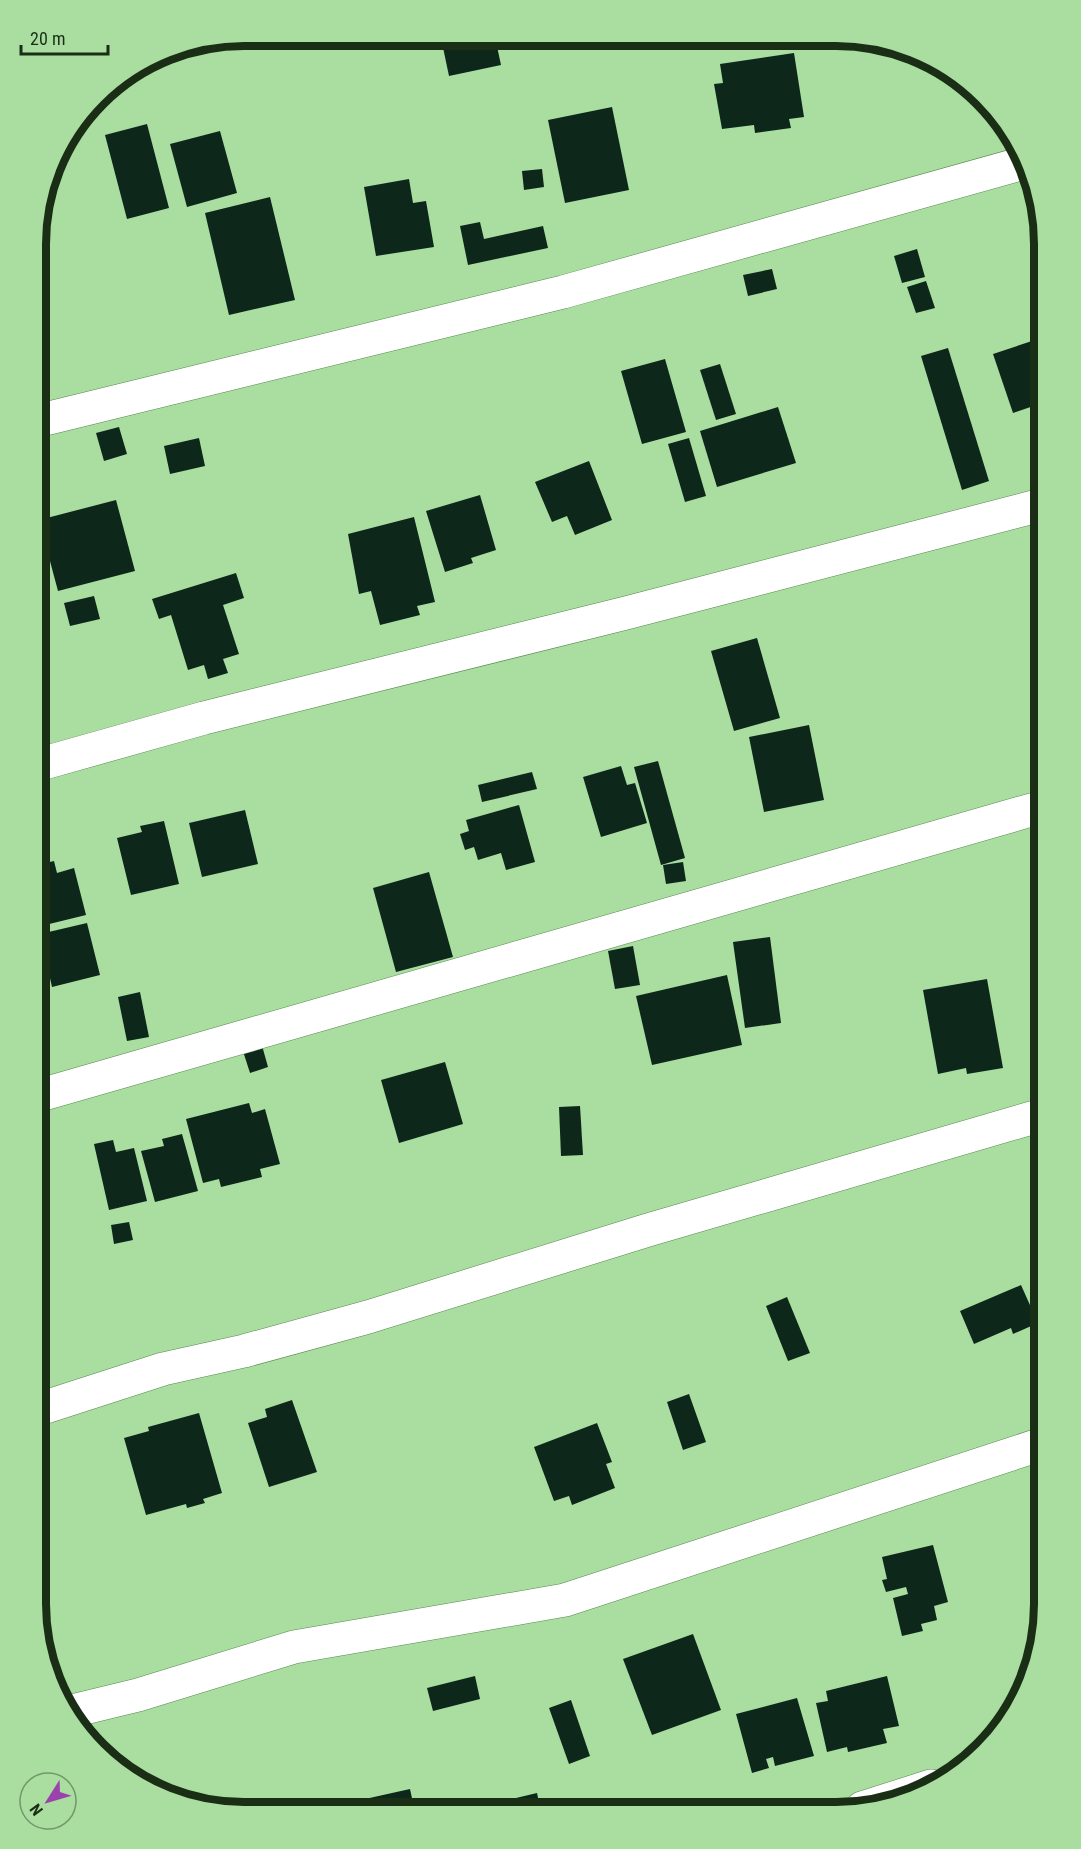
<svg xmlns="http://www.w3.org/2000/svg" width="1081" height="1849" font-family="'Roboto Condensed',sans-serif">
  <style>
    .building { fill: #0d271b }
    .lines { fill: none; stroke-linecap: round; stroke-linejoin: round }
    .minor-casing { stroke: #57884e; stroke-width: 34 }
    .minor { stroke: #fff; stroke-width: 33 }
    .rim { fill: none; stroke: #1a2e16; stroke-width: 8 }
  </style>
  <rect width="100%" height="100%" fill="#a9dea0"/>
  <!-- building -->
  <g class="building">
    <polygon points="449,37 495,37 501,65 449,76 441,38"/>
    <polygon points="760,38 786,38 788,45 763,50"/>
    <polygon points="794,53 804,117 789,119 791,128 755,133 754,125 722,129 714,84 723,83 720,64"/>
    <polygon points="612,107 629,190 565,203 548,120"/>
    <polygon points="91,109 93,118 80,122 81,122"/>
    <polygon points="147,124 169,208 127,219 105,135"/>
    <polygon points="220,131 237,193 187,207 170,144"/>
    <polygon points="542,169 544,187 524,190 522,171"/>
    <polygon points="409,179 413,203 426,201 434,247 376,256 364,187"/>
    <polygon points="270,197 295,300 229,315 205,213"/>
    <polygon points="480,222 484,239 543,226 548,248 468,265 460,226"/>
    <polygon points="917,249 925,277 902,283 894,256"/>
    <polygon points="772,269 777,289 748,296 743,275"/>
    <polygon points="926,281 935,308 916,313 907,287"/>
    <polygon points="1041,338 1045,350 1045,402 1013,413 993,354"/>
    <polygon points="948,348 989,481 962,490 921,356"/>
    <polygon points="665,359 686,432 642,444 621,371"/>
    <polygon points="720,364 736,414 716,420 700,370"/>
    <polygon points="778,407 796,463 717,487 700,431"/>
    <polygon points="119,427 127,454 104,461 96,433"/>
    <polygon points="199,438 205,466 170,474 164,446"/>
    <polygon points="689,438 706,496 685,502 668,444"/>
    <polygon points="589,461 612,520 575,535 567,516 552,522 535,482"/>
    <polygon points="480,495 496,550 471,558 473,563 445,572 426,511"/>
    <polygon points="116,500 135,571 58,591 39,520"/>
    <polygon points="414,517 435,602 417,606 420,615 380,625 371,591 359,594 348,534"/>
    <polygon points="236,573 244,598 223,605 239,654 223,659 228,673 208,679 204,665 188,670 171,615 159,619 152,599"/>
    <polygon points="94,596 100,619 70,626 64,603"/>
    <polygon points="757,638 780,718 734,731 711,651"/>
    <polygon points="809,725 824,800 764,812 749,737"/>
    <polygon points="658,761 685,858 661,865 634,767"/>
    <polygon points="621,766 627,785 635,783 647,823 601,837 583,777"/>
    <polygon points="532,772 537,789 482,802 478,785"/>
    <polygon points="519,805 535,862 506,870 501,853 478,860 474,847 465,850 460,834 469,831 466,820"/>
    <polygon points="245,810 258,864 202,877 189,823"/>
    <polygon points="164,821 179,884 131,895 117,838 142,832 140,826"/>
    <polygon points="54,861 57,873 74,868 86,915 37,927 37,865"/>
    <polygon points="683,862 686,881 666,884 663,865"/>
    <polygon points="429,872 453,957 396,972 373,888"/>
    <polygon points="87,923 100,975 52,987 40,934"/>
    <polygon points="770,937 781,1023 745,1028 733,942"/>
    <polygon points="633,946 640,985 615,989 608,951"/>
    <polygon points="727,975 742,1045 652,1065 636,996"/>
    <polygon points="987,979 1003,1068 967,1074 966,1068 938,1074 923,990"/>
    <polygon points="140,992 149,1037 127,1041 118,997"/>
    <polygon points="261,1042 268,1067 250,1073 242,1048"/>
    <polygon points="445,1062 463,1124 399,1143 381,1080"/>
    <polygon points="249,1103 252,1113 265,1109 280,1164 260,1169 262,1177 221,1187 219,1179 203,1183 186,1119"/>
    <polygon points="580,1106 583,1155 561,1156 559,1107"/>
    <polygon points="182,1134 198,1191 155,1202 141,1151 164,1146 162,1139"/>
    <polygon points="113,1140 116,1152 134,1148 147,1201 109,1210 94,1144"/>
    <polygon points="36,1220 44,1243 36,1245"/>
    <polygon points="129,1222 133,1240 114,1244 111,1225"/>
    <polygon points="1021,1285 1038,1323 1013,1334 1011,1328 974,1344 960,1311"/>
    <polygon points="787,1297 810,1353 788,1361 766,1306"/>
    <polygon points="689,1394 706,1442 683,1450 667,1402"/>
    <polygon points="292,1400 317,1472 269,1487 248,1423 267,1417 265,1409"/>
    <polygon points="199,1413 222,1493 203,1499 205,1503 187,1508 186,1504 146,1515 124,1438 149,1431 148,1427"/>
    <polygon points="597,1423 612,1462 606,1464 615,1488 572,1505 569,1496 554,1501 534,1447"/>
    <polygon points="933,1545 948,1602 934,1606 937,1620 921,1624 923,1631 902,1636 893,1598 908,1594 906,1587 886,1592 882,1580 887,1579 882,1557"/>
    <polygon points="693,1634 721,1710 652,1735 623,1659"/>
    <polygon points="475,1676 480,1699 433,1711 427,1688"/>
    <polygon points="887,1676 899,1726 883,1729 887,1743 848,1752 847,1747 827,1752 816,1703 828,1701 826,1691"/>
    <polygon points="797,1698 814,1756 775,1766 773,1757 766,1759 769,1768 752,1773 736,1714"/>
    <polygon points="571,1700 590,1756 569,1764 549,1708"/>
    <polygon points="410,1789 415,1812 358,1812 356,1801"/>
    <polygon points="537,1793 541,1812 501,1812 519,1807 516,1798"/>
  </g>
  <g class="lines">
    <!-- minor casing -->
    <g class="minor-casing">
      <g id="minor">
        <polyline points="37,421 563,292 1027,162"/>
        <polyline points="37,765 204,718 626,613 1045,504"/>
        <polyline points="37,1096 1045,806"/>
        <polyline points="36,1410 163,1369 244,1351 368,1317 648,1230 1045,1114"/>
        <polyline points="72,1711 138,1695 294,1647 565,1600 1045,1443"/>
        <polyline points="862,1808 931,1786"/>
      </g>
    </g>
    <!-- minor -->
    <use href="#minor" class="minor"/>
  </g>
  <!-- crop -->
  <path d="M0 0H1081V1849H0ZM244 46H836A198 198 0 0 1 1034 244V1604A198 198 0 0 1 836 1802H244A198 198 0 0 1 46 1604V244A198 198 0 0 1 244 46Z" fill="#a9dea0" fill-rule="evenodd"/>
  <path class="rim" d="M244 46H836A198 198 0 0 1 1034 244V1604A198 198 0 0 1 836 1802H244A198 198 0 0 1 46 1604V244A198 198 0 0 1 244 46Z"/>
  <!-- north arrow -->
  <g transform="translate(48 1801) rotate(233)"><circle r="28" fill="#a9dea0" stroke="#709869" stroke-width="1.5"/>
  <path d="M0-4.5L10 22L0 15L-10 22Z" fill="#9b42ad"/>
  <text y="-9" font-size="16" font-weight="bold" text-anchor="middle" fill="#1a2e16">N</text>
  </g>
  <!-- scale -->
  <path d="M21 45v9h87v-9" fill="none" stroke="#1a2e16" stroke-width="3"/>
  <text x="30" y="45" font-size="18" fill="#1a2e16" stroke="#a9dea0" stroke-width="4.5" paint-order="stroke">20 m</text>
</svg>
